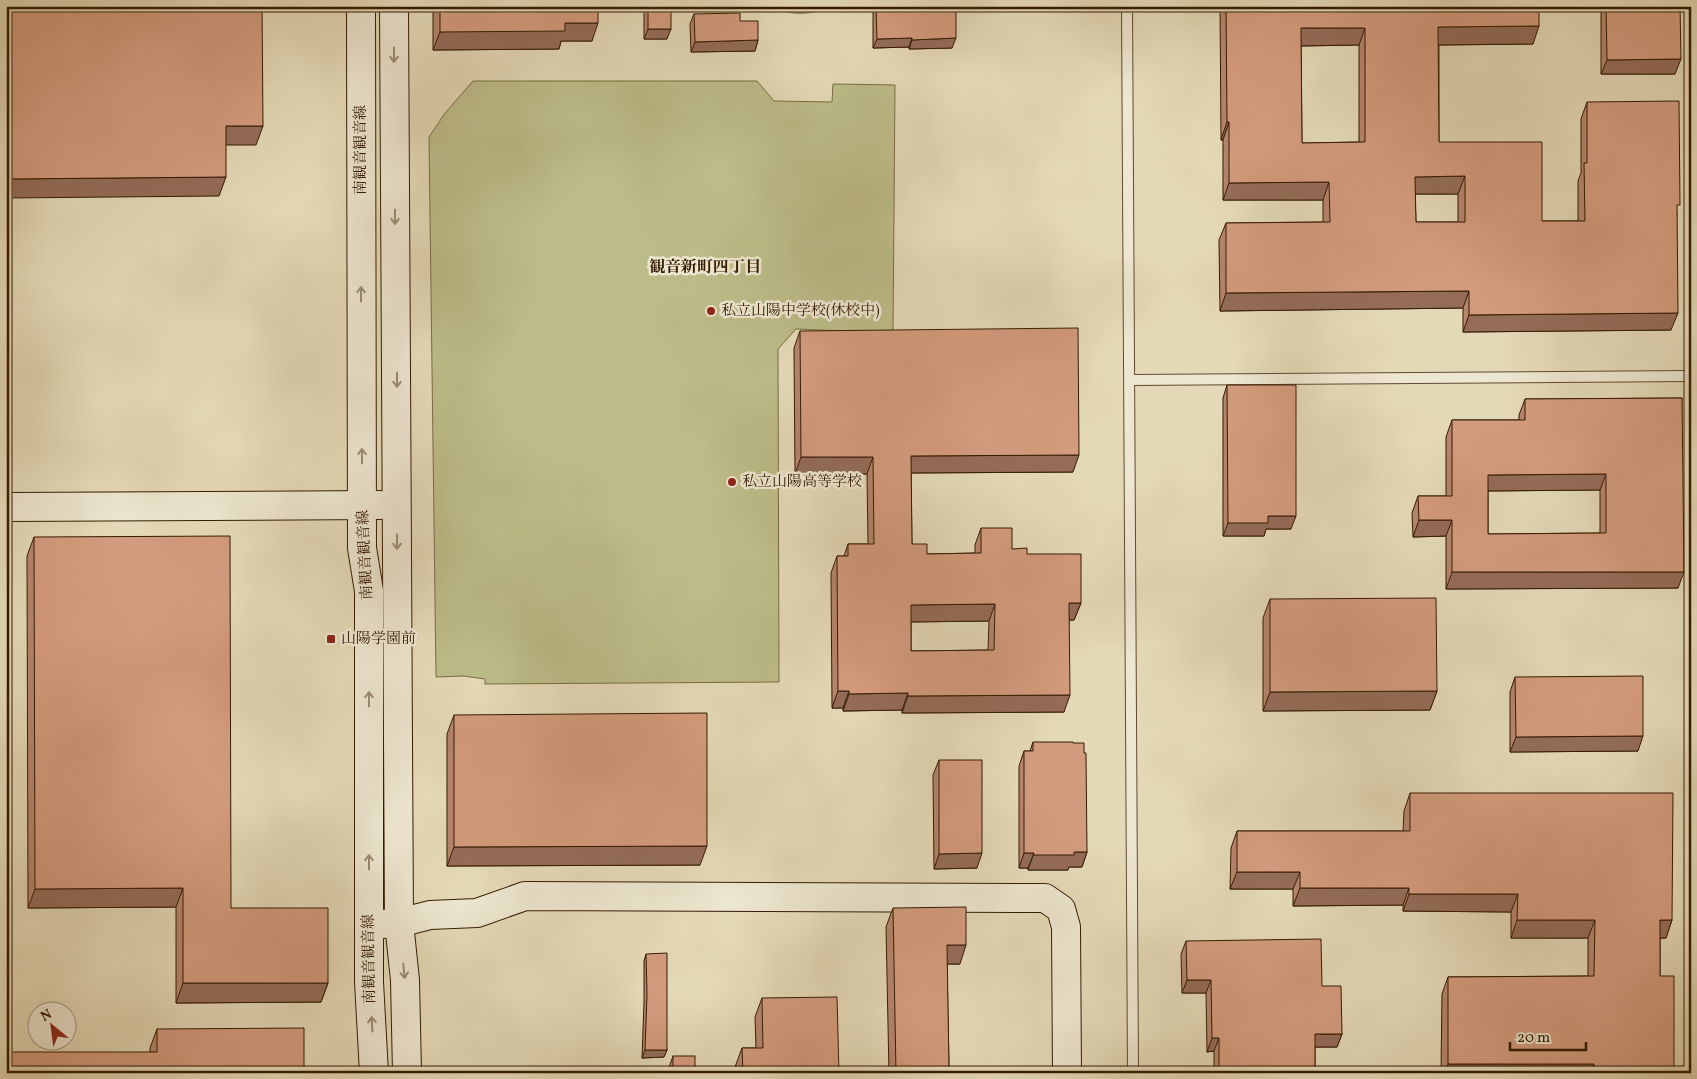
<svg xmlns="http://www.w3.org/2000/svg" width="1697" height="1079" font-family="Vollkorn,'Noto Serif JP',serif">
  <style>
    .green { fill: #bcbc88; stroke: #786c45 }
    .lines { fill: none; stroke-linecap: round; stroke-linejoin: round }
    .lane-casing { stroke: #614a2f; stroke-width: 12 }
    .secondary-casing { stroke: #351b02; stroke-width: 30 }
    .lane { stroke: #ede6d0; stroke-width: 10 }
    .secondary { stroke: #ede6d0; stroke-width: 28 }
    .wall { fill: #b5856c; stroke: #351b02; fill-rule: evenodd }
    .shaded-wall { fill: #946c58; stroke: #351b02 }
    .building { fill: #d39b7d; stroke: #351b02; fill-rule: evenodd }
    .oneway { stroke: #9a8b73 }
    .poi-dot { fill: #8f2418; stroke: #ede6d0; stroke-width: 2 }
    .labels { text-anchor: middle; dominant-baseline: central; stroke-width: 5; stroke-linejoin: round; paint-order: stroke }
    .street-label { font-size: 15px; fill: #351b02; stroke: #ede6d0 }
    .poi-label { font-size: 15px; fill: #351b02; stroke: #ede6d0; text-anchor: start }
    .neighbourhood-label { font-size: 16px; font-weight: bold; fill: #351b02; stroke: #ede6d0 }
  </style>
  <rect width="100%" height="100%" fill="#e4d9b6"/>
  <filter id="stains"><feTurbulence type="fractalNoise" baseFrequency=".004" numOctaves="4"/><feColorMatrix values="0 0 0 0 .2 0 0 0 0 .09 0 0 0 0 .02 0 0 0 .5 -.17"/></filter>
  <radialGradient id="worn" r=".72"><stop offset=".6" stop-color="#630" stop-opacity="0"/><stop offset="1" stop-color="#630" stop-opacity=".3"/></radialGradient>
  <!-- green -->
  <g class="green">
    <path d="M762,6H829C811,18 781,13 762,6Z"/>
    <polygon points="473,81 757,81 774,101 832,102 833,84 895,85 893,333 796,329 778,349 779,682 485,684 485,679 463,676 436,677 429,137 445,113"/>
  </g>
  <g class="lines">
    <!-- lane casing -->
    <g class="lane-casing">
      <g id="lane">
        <polyline points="1127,6 1133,1073"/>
        <polyline points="1130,380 1691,376"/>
      </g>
    </g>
    <!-- secondary casing -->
    <g class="secondary-casing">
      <g id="secondary">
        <polyline points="361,6 362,548 369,591 369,982 374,1073"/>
        <polyline points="394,6 399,923 405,980 407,1073"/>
        <polyline points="6,507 380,505"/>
        <polyline points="382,924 399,923 430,915 477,913 525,896 1045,898 1061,909 1066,927 1067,1073"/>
      </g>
    </g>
    <!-- lane -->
    <use href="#lane" class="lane"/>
    <!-- secondary -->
    <use href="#secondary" class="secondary"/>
  </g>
  <!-- wall -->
  <g class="wall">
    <polygon points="433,6 598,6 592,41 561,41 559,49 433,50"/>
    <polygon points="644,6 671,6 667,39 644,39"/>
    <polygon points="873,6 956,6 952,48 909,49 909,47 873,48"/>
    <path d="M1220,6H1539L1533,44L1439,45V142L1542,221H1578V181L1581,173V119L1587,102L1677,211L1671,330L1463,332V308L1220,311L1219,240L1226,223L1323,222V200H1223V140H1221ZM1359,45V142L1302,143L1301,46ZM1415,194H1458V222H1416Z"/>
    <polygon points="1601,6 1680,6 1675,74 1601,74"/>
    <polygon points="694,14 740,21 758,40 755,51 691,52 690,24"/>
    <path d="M800,331L1073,472L911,473L912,544L927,554L975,553V545L981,528L1012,549L1027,554L1081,603L1074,620H1069L1064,712L902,713V710L843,711V708H832L831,573L837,556H844L848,544H868L867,474H795L794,348ZM989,621L988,650L911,651V622Z"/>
    <polygon points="1227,385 1291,529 1266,529 1264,536 1223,536 1223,398"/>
    <path d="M1682,398L1678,588L1446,589V536L1413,537L1412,513L1418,496H1446V437L1452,420H1519V415L1525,399ZM1600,490V533L1488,534V491Z"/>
    <polygon points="34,537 231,908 328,983 321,1002 176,1003 176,907 28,908 27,556"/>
    <polygon points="1270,599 1437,691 1430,710 1263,711 1263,618"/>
    <polygon points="1515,677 1638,751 1510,752 1510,692"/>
    <polygon points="454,715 700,865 447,866 447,734"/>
    <polygon points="1033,742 1087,852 1082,867 1069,867 1068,870 1028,870 1028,868 1019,868 1019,766 1024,751 1030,751"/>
    <polygon points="939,760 977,868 934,869 933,775"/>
    <polygon points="1410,793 1672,920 1666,938 1660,938 1660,976 1674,1073 1441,1073 1442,994 1448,977 1588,976 1588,938 1511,938 1511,912 1403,911 1403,905 1293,906 1293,889 1230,889 1231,848 1237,831 1403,831 1404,811"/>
    <polygon points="893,908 960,964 947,964 949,1068 963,1073 889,1073 886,927"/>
    <polygon points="1186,941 1322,986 1342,1034 1337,1047 1315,1047 1315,1069 1314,1073 1214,1073 1214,1051 1207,1052 1206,993 1182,993 1181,954"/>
    <polygon points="646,954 667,1050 664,1057 642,1058 644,1002 644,961"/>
    <polygon points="762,998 839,1073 735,1073 735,1067 742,1048 756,1048 755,1017"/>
    <polygon points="157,1029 304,1073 150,1052 150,1048"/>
    <polygon points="673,1056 695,1073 667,1073"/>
  </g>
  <!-- shaded-wall -->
  <g class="shaded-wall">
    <polygon points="565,23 598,23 592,41 561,41 559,49 433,50 440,32"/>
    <polygon points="1539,26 1533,44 1432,45 1438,27"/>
    <polygon points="1301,28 1365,28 1359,45 1295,46"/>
    <polygon points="648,29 671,29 667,39 644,39"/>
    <polygon points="912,38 909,47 873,48 877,39"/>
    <polygon points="956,38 952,48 909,49 912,40"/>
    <polygon points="758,40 755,51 691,52 695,42"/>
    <polygon points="1681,59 1675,74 1601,74 1607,60"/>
    <polygon points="1227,122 1229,122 1223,140 1221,140"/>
    <polygon points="226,126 263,126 256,145 219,145"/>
    <polygon points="1465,176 1458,194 1409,194 1415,177"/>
    <polygon points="226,177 219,196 6,198 6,179"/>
    <polygon points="1329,182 1323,200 1223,200 1229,183"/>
    <polygon points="1469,291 1463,308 1220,311 1226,293"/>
    <polygon points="1678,313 1671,330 1463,332 1469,315"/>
    <polygon points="1079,455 1073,472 905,473 911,456"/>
    <polygon points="801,457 873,457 867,474 795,474"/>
    <polygon points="1606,474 1600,490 1482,491 1488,475"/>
    <polygon points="1268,516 1296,516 1291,529 1266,529 1264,536 1223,536 1228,523"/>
    <polygon points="1419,520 1452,520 1446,536 1413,537"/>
    <polygon points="1452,572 1684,572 1678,588 1446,589"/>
    <polygon points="1069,603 1081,603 1074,620 1063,620"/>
    <polygon points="995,604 989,621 905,622 911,605"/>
    <polygon points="838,691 849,691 843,708 832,708"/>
    <polygon points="1437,691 1430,710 1263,711 1270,692"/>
    <polygon points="908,693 902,710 843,711 849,694"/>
    <polygon points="1070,695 1064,712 902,713 908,696"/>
    <polygon points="1643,736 1638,751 1510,752 1516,737"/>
    <polygon points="707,846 700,865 447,866 454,847"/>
    <polygon points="1074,852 1087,852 1082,867 1069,867 1068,870 1028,870 1033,855"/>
    <polygon points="982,853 977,868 934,869 939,854"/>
    <polygon points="1024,853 1034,853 1028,868 1019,868"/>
    <polygon points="1237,872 1300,872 1293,889 1230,889"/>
    <polygon points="183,888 176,907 28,908 35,889"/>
    <polygon points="1300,888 1409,888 1403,905 1293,906"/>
    <polygon points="1409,894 1518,894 1511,912 1403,911"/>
    <polygon points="1517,920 1595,920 1588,938 1511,938"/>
    <polygon points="1660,920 1672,920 1666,938 1654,938"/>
    <polygon points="947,945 966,945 960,964 940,964"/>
    <polygon points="1187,980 1211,980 1206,993 1182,993"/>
    <polygon points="183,983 328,983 321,1002 176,1003"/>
    <polygon points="1315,1034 1342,1034 1337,1047 1310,1047"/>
    <polygon points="1212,1038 1219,1038 1214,1051 1207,1052"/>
    <polygon points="645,1050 667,1050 664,1057 642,1058"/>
    <polygon points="1448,1064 1594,1064 1591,1073 1445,1073"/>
    <polygon points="1315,1069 1314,1073 1218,1073 1219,1070"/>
  </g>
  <!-- building -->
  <g class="building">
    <polygon points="6,6 262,6 263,126 226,126 226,177 6,179"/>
    <polygon points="440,6 598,6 598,23 565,23 565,31 440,32"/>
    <rect x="648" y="6" width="23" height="23"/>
    <polygon points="876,6 956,6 956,38 912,40 912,38 877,39"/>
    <path d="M1226,6H1539V26L1438,27L1439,142H1542V221H1585L1584,163H1587V102L1679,101L1680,205H1677L1678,313L1469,315V291L1226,293V223L1330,222L1329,182L1229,183V122H1227ZM1301,28H1365V142L1302,143ZM1465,176V222H1416L1415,177Z"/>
    <polygon points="1606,6 1680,6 1681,59 1607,60"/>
    <polygon points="740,13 740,21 758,21 758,40 695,42 694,14"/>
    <path d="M1078,328L1079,455L911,456L912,544H927V554L981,553V528H1012V549L1027,548V554H1081V603H1069L1070,695L908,696V693L849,694V691H838L837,556H848V544H874L873,457H801L800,331ZM995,604L994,650L911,651V605Z"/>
    <polygon points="1227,385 1296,385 1296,516 1268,516 1268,523 1228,523"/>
    <path d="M1682,398L1684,572H1452V520H1419L1418,496H1452V420H1525V399ZM1606,474V533L1488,534V475Z"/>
    <polygon points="230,536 231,908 328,908 328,983 183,983 183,888 35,889 34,537"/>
    <polygon points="1436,598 1437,691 1270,692 1270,599"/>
    <polygon points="1643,676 1643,736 1516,737 1515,677"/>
    <polygon points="707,713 707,846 454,847 454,715"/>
    <polygon points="1033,742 1073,742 1073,743 1084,743 1084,753 1086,753 1087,852 1074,852 1074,855 1033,855 1034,853 1024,853 1024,751 1033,751"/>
    <polygon points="939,760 982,760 982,853 939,854"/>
    <polygon points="1410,793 1673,793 1672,920 1660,920 1660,976 1674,976 1674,1073 1594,1073 1594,1064 1448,1064 1448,977 1594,976 1595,920 1517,920 1518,894 1409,894 1409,888 1300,888 1300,872 1237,872 1237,831 1410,831"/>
    <polygon points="966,907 966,945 947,945 949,1068 963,1068 963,1073 896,1073 893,908"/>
    <polygon points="1321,939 1322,986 1341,986 1342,1034 1315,1034 1315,1069 1219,1070 1219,1038 1212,1038 1211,980 1187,980 1186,941"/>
    <polygon points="667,953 667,1050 645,1050 647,995 646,954"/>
    <polygon points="837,997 839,1073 743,1073 742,1048 763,1048 762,998"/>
    <polygon points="304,1028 304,1073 6,1073 6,1052 157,1052 157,1029"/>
    <rect x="673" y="1056" width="22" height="17"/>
  </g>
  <!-- one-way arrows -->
  <defs><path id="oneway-shaft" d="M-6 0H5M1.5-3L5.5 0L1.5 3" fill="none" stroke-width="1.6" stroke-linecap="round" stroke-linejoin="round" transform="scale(1.25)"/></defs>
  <g class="oneway">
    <use href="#oneway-shaft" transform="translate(394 55) rotate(90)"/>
    <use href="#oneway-shaft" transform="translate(395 217) rotate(90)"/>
    <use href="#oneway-shaft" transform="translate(361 294) rotate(-90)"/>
    <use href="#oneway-shaft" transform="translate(397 380) rotate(90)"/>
    <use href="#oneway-shaft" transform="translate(362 456) rotate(-90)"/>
    <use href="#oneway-shaft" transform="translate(397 542) rotate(90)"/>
    <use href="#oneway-shaft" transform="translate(369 699) rotate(-90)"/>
    <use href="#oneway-shaft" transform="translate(369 862) rotate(-90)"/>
    <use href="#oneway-shaft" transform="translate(404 971) rotate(84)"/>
    <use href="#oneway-shaft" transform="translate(372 1024) rotate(-93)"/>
  </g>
  <!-- markers -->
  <g class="poi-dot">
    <circle cx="711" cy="311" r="5"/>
    <circle cx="732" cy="482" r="5"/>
    <rect x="326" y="634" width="10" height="10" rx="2.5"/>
  </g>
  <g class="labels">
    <!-- street labels -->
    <g class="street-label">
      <text transform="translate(361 150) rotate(-90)">南観音観音線</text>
      <text transform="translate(366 555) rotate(-93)">南観音観音線</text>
      <text transform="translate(370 959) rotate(-91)">南観音観音線</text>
    </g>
    <!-- poi labels -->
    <g class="poi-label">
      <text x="721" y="311">私立山陽中学校(休校中)</text>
      <text x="742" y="482">私立山陽高等学校</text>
      <text x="341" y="639">山陽学園前</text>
    </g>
    <!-- neighbourhood labels -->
    <g class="neighbourhood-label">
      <text x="705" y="268">観音新町四丁目</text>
    </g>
  </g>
  <!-- margin -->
  <rect width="1697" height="1079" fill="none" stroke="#e4d9b6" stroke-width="25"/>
  <rect x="8" y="8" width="1682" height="1064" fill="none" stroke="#351b02" stroke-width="2.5"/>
  <rect x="12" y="12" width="1672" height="1054" fill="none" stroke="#351b02"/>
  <!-- north arrow -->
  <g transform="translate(52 1026) rotate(331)"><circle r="24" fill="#ede6d0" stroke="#a3957e"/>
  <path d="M0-4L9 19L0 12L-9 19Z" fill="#8f2418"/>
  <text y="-8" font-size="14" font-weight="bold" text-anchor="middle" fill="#351b02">N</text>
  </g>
  <!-- scale -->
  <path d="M1510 1042v8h76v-8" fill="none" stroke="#351b02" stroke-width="2.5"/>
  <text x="1517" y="1042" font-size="15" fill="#351b02" stroke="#ede6d0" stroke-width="4" paint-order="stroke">20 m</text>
  <rect width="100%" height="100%" filter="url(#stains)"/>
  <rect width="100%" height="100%" fill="url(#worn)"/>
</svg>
